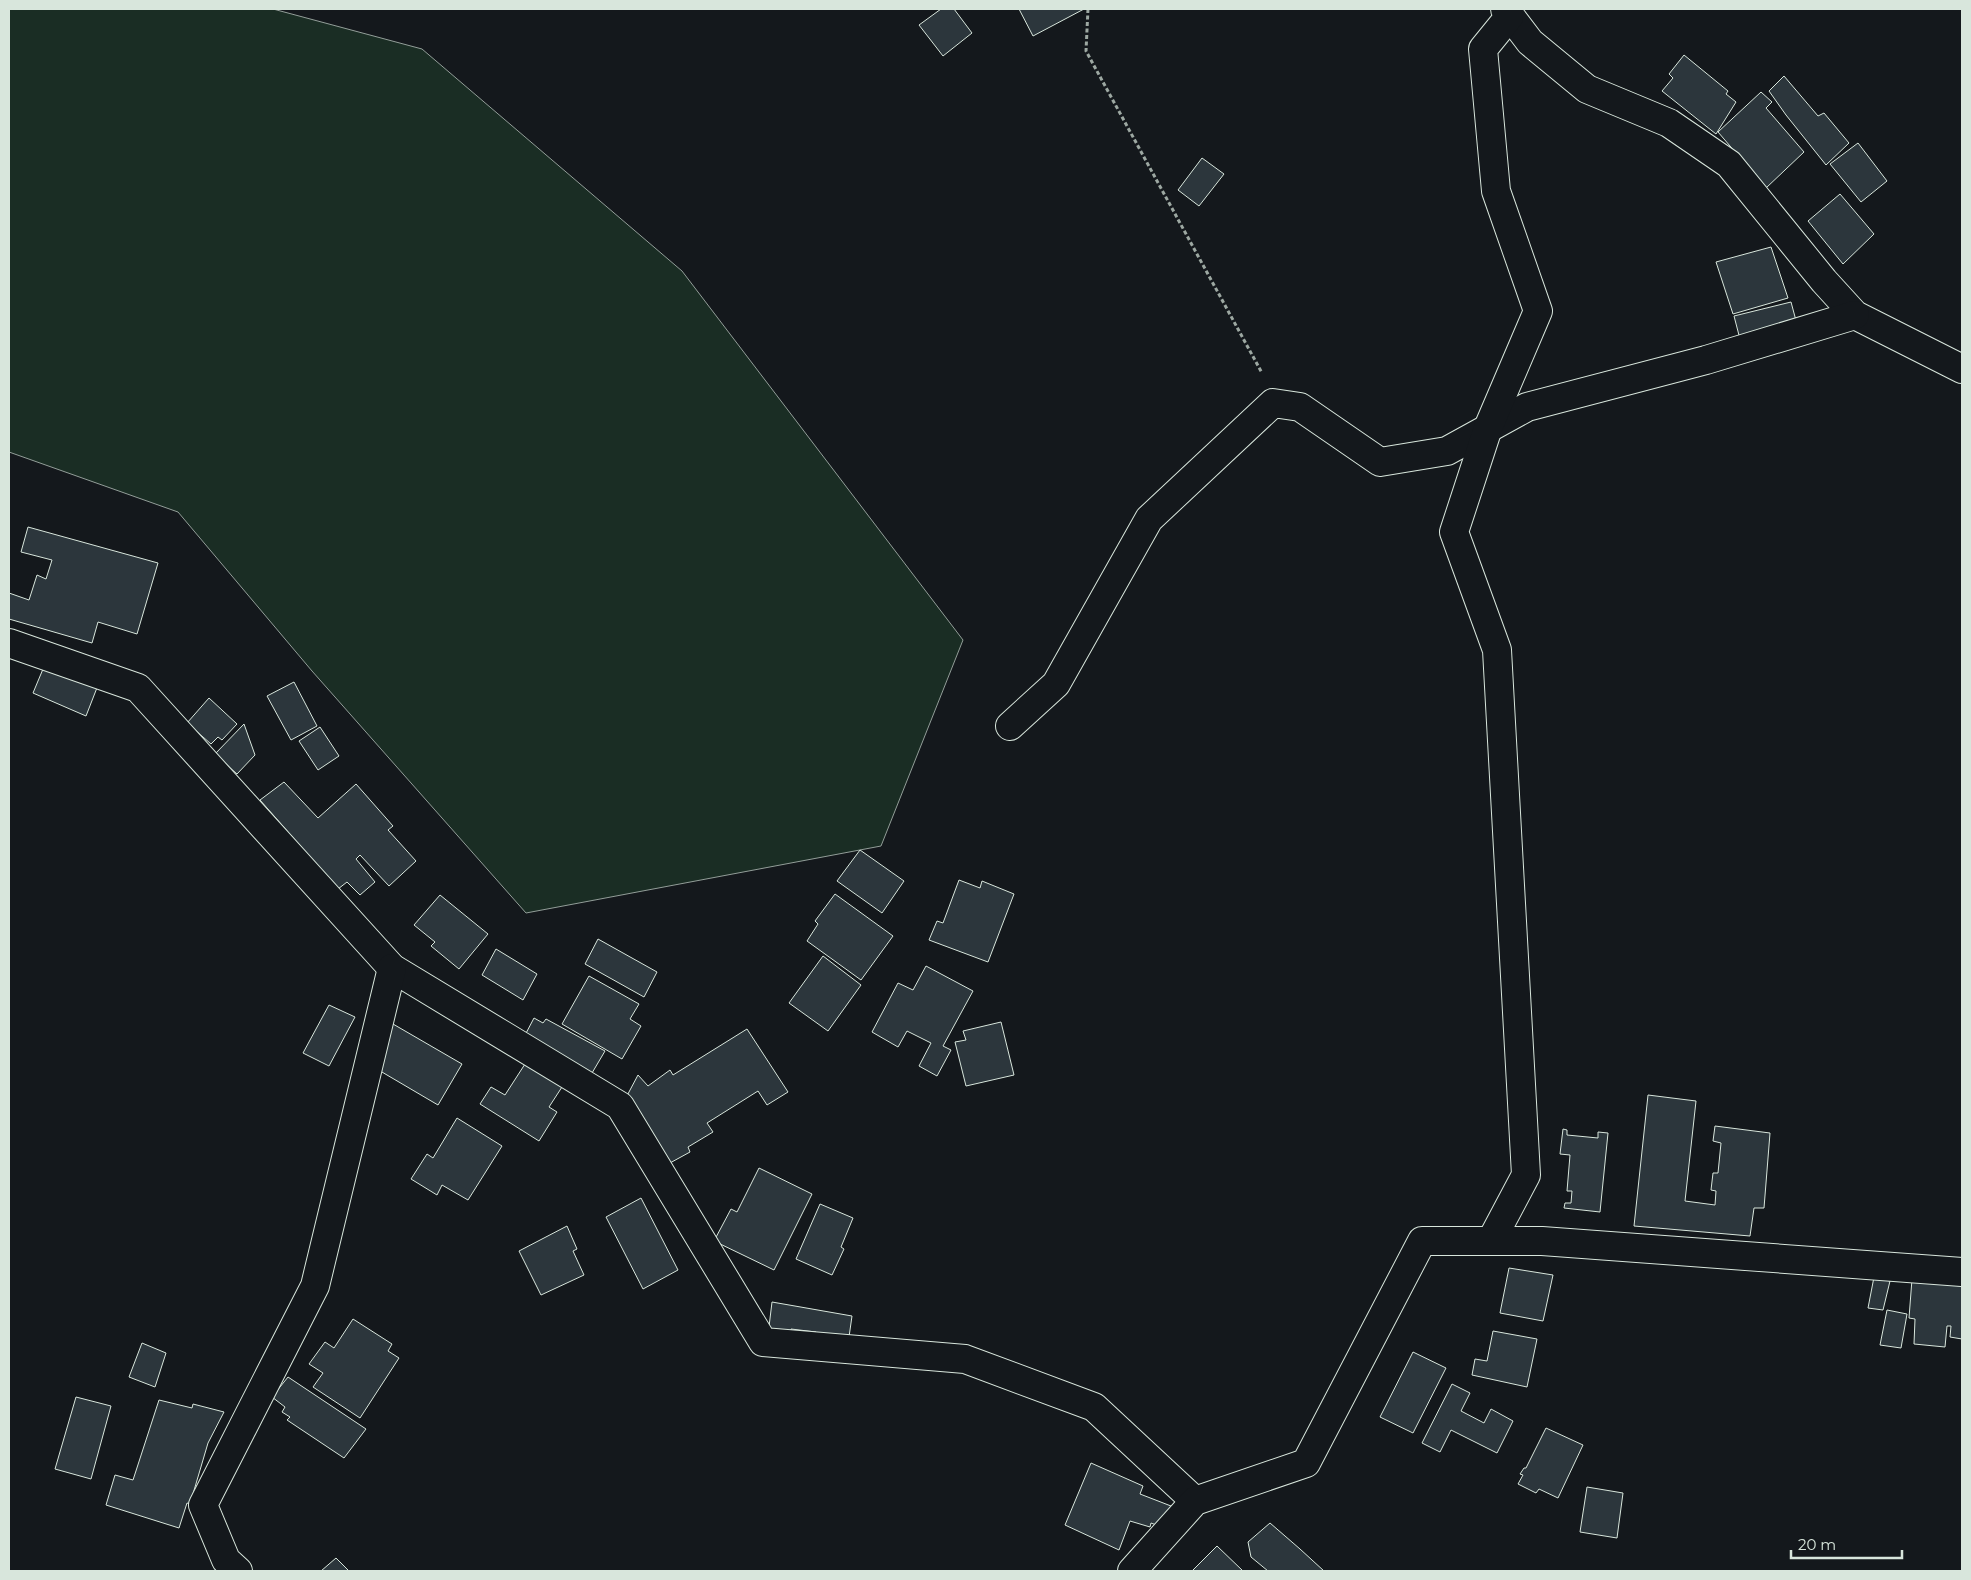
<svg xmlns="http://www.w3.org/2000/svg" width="1971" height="1580" font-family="Montserrat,sans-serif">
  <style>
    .green { fill: #1a2d24; stroke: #939e99 }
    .building { fill: #2c363c; stroke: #d8e6dc }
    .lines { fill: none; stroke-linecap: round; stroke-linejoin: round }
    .minor-casing { stroke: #d8e6dc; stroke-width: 30 }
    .path { stroke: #9da8a2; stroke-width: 3; stroke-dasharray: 4 2.5; stroke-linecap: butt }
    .minor { stroke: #14181c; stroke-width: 28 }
  </style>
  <rect width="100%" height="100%" fill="#14181c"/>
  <!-- green -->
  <polygon class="green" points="9,9 273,9 422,49 682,271 963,640 881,846 526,913 312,671 178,512 9,452"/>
  <!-- building -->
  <g class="building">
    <polygon points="941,9 954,9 972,33 943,56 919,25"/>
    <polygon points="1019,9 1084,9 1033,36"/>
    <polygon points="1684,55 1728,91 1726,94 1736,102 1716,134 1662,91 1673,78 1669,74"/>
    <polygon points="1784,76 1818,116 1824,113 1849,143 1826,165 1786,115 1769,91"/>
    <polygon points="1761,92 1772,102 1766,108 1804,152 1766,188 1718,132"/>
    <polygon points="1858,143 1887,181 1861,202 1830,164"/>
    <polygon points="1202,158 1224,174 1199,206 1178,190"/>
    <polygon points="1840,194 1874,234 1843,264 1808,221"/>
    <polygon points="1771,247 1788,298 1733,314 1716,262"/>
    <polygon points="1791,302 1798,328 1741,343 1734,316"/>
    <polygon points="28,527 158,563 137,634 98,622 92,643 9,619 9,593 29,600 37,575 46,579 52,560 21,552"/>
    <polygon points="48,657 100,680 86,716 33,693"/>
    <polygon points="294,682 317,726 291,740 267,696"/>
    <polygon points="209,698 237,724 222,740 218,737 211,744 187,723"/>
    <polygon points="244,724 255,755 237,774 215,754"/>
    <polygon points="320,727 339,756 318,770 299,741"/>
    <polygon points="284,782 318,818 356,784 393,826 388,830 416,861 389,886 360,855 356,859 375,882 360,895 347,882 338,889 260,800"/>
    <polygon points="860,850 904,881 882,913 837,881"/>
    <polygon points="959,880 980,888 982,881 1014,894 988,962 929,940 937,921 943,923"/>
    <polygon points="835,894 893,936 861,980 807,941 818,924 815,921"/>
    <polygon points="440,895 488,934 459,969 431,946 435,942 414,925"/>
    <polygon points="598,939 657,972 644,997 585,964"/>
    <polygon points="496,949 537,974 523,1000 482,975"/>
    <polygon points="823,956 861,985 828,1031 789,1003"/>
    <polygon points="926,966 973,991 943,1046 951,1050 937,1076 919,1066 931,1043 907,1031 898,1047 872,1032 898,983 913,990"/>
    <polygon points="589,976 639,1004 630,1019 641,1026 622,1059 562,1024"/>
    <polygon points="329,1005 355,1017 329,1066 303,1053"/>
    <polygon points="534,1018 543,1023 546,1019 605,1051 592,1073 524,1037"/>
    <polygon points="1001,1022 1014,1075 966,1086 955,1042 966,1040 963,1031"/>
    <polygon points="393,1024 462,1064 438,1105 370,1065"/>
    <polygon points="747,1029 788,1092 767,1105 758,1091 707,1123 713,1132 688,1147 690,1152 659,1169 621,1107 638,1075 648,1086 670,1070 673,1075"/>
    <polygon points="525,1064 562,1087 549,1107 557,1112 539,1141 480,1104 491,1087 505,1095"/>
    <polygon points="1648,1095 1696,1101 1685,1201 1715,1205 1716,1191 1711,1190 1713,1173 1718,1173 1721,1143 1713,1141 1715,1126 1770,1133 1764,1208 1754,1208 1750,1236 1634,1226"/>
    <polygon points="457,1118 502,1146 468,1200 442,1185 437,1195 411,1179 427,1154 433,1158"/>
    <polygon points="1563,1129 1567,1130 1567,1135 1598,1138 1598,1132 1608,1133 1600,1212 1564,1208 1565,1203 1571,1203 1572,1191 1567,1191 1570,1155 1560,1154"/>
    <polygon points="759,1168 812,1194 774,1270 714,1241 731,1209 737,1212"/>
    <polygon points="641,1198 678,1270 643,1289 606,1217"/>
    <polygon points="820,1204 853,1218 841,1247 844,1249 832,1275 796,1259"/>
    <polygon points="567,1226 577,1249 573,1251 584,1275 541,1295 519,1251"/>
    <polygon points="1509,1268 1553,1275 1543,1321 1500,1313"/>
    <polygon points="1874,1277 1890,1281 1883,1310 1868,1308"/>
    <polygon points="1912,1279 1951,1280 1951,1285 1962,1286 1962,1339 1950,1337 1951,1326 1947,1326 1945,1347 1914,1344 1915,1319 1909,1318"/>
    <polygon points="772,1302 852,1316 848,1344 815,1339 816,1332 791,1329 790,1338 768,1335"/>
    <polygon points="1887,1310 1907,1314 1901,1348 1880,1345"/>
    <polygon points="353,1319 392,1344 388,1351 399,1358 360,1418 313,1387 323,1373 309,1364 325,1342 334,1348"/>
    <polygon points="1493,1331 1537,1339 1527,1387 1472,1375 1475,1359 1487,1361"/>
    <polygon points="142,1343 166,1353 155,1387 129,1377"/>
    <polygon points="1413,1352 1446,1368 1413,1433 1380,1417"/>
    <polygon points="288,1377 366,1429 344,1458 287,1420 290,1417 282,1412 285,1407 272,1397"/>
    <polygon points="1452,1384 1470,1393 1461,1411 1484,1423 1491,1409 1513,1421 1497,1453 1451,1430 1440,1452 1422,1443"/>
    <polygon points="76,1397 111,1406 91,1479 55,1469"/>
    <polygon points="159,1400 192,1408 193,1404 224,1412 208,1443 190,1504 187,1503 179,1528 106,1505 115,1475 133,1480"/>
    <polygon points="1546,1428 1583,1445 1558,1498 1539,1489 1536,1493 1518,1484 1523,1475 1520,1474 1524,1468 1526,1468"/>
    <polygon points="1091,1463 1143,1486 1140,1494 1171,1506 1165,1520 1159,1526 1151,1523 1150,1527 1130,1521 1119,1550 1065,1525"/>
    <polygon points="1587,1487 1623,1493 1617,1538 1580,1532"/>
    <polygon points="1270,1523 1300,1549 1324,1571 1268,1571 1251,1557 1248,1542"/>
    <polygon points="1217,1546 1243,1571 1192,1571"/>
    <polygon points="336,1558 349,1571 321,1571"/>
  </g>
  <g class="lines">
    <!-- minor casing -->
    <g class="minor-casing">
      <g id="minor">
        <polyline points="1505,9 1530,42 1587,89 1669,123 1729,164 1824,281 1855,315 1962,369"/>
        <polyline points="9,643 138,688 392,968 620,1106 763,1342 965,1359 1094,1407 1195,1501"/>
        <polyline points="1010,726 1056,684 1149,519 1273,403 1300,407 1380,462 1447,451 1527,407 1706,360 1855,315"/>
        <polyline points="1491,1241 1526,1175 1497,650 1454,532 1488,428 1538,311 1496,191 1483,49 1509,17"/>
        <polyline points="238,1571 226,1560 203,1505 315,1286 392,968"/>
        <polyline points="1132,1571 1195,1501 1306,1463 1422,1241 1542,1241 1962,1272"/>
      </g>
    </g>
    <!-- path -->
    <polyline class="path" points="1088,9 1086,51 1262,373"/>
    <!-- minor -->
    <use href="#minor" class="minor"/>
  </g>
  <!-- border -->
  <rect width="1971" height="1580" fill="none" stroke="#d8e6dc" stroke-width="20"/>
  <!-- scale -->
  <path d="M1791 1550v8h111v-8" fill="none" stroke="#d8e6dc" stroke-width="2.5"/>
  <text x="1798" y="1550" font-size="15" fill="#d8e6dc" stroke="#14181c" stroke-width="4" paint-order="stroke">20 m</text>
</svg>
